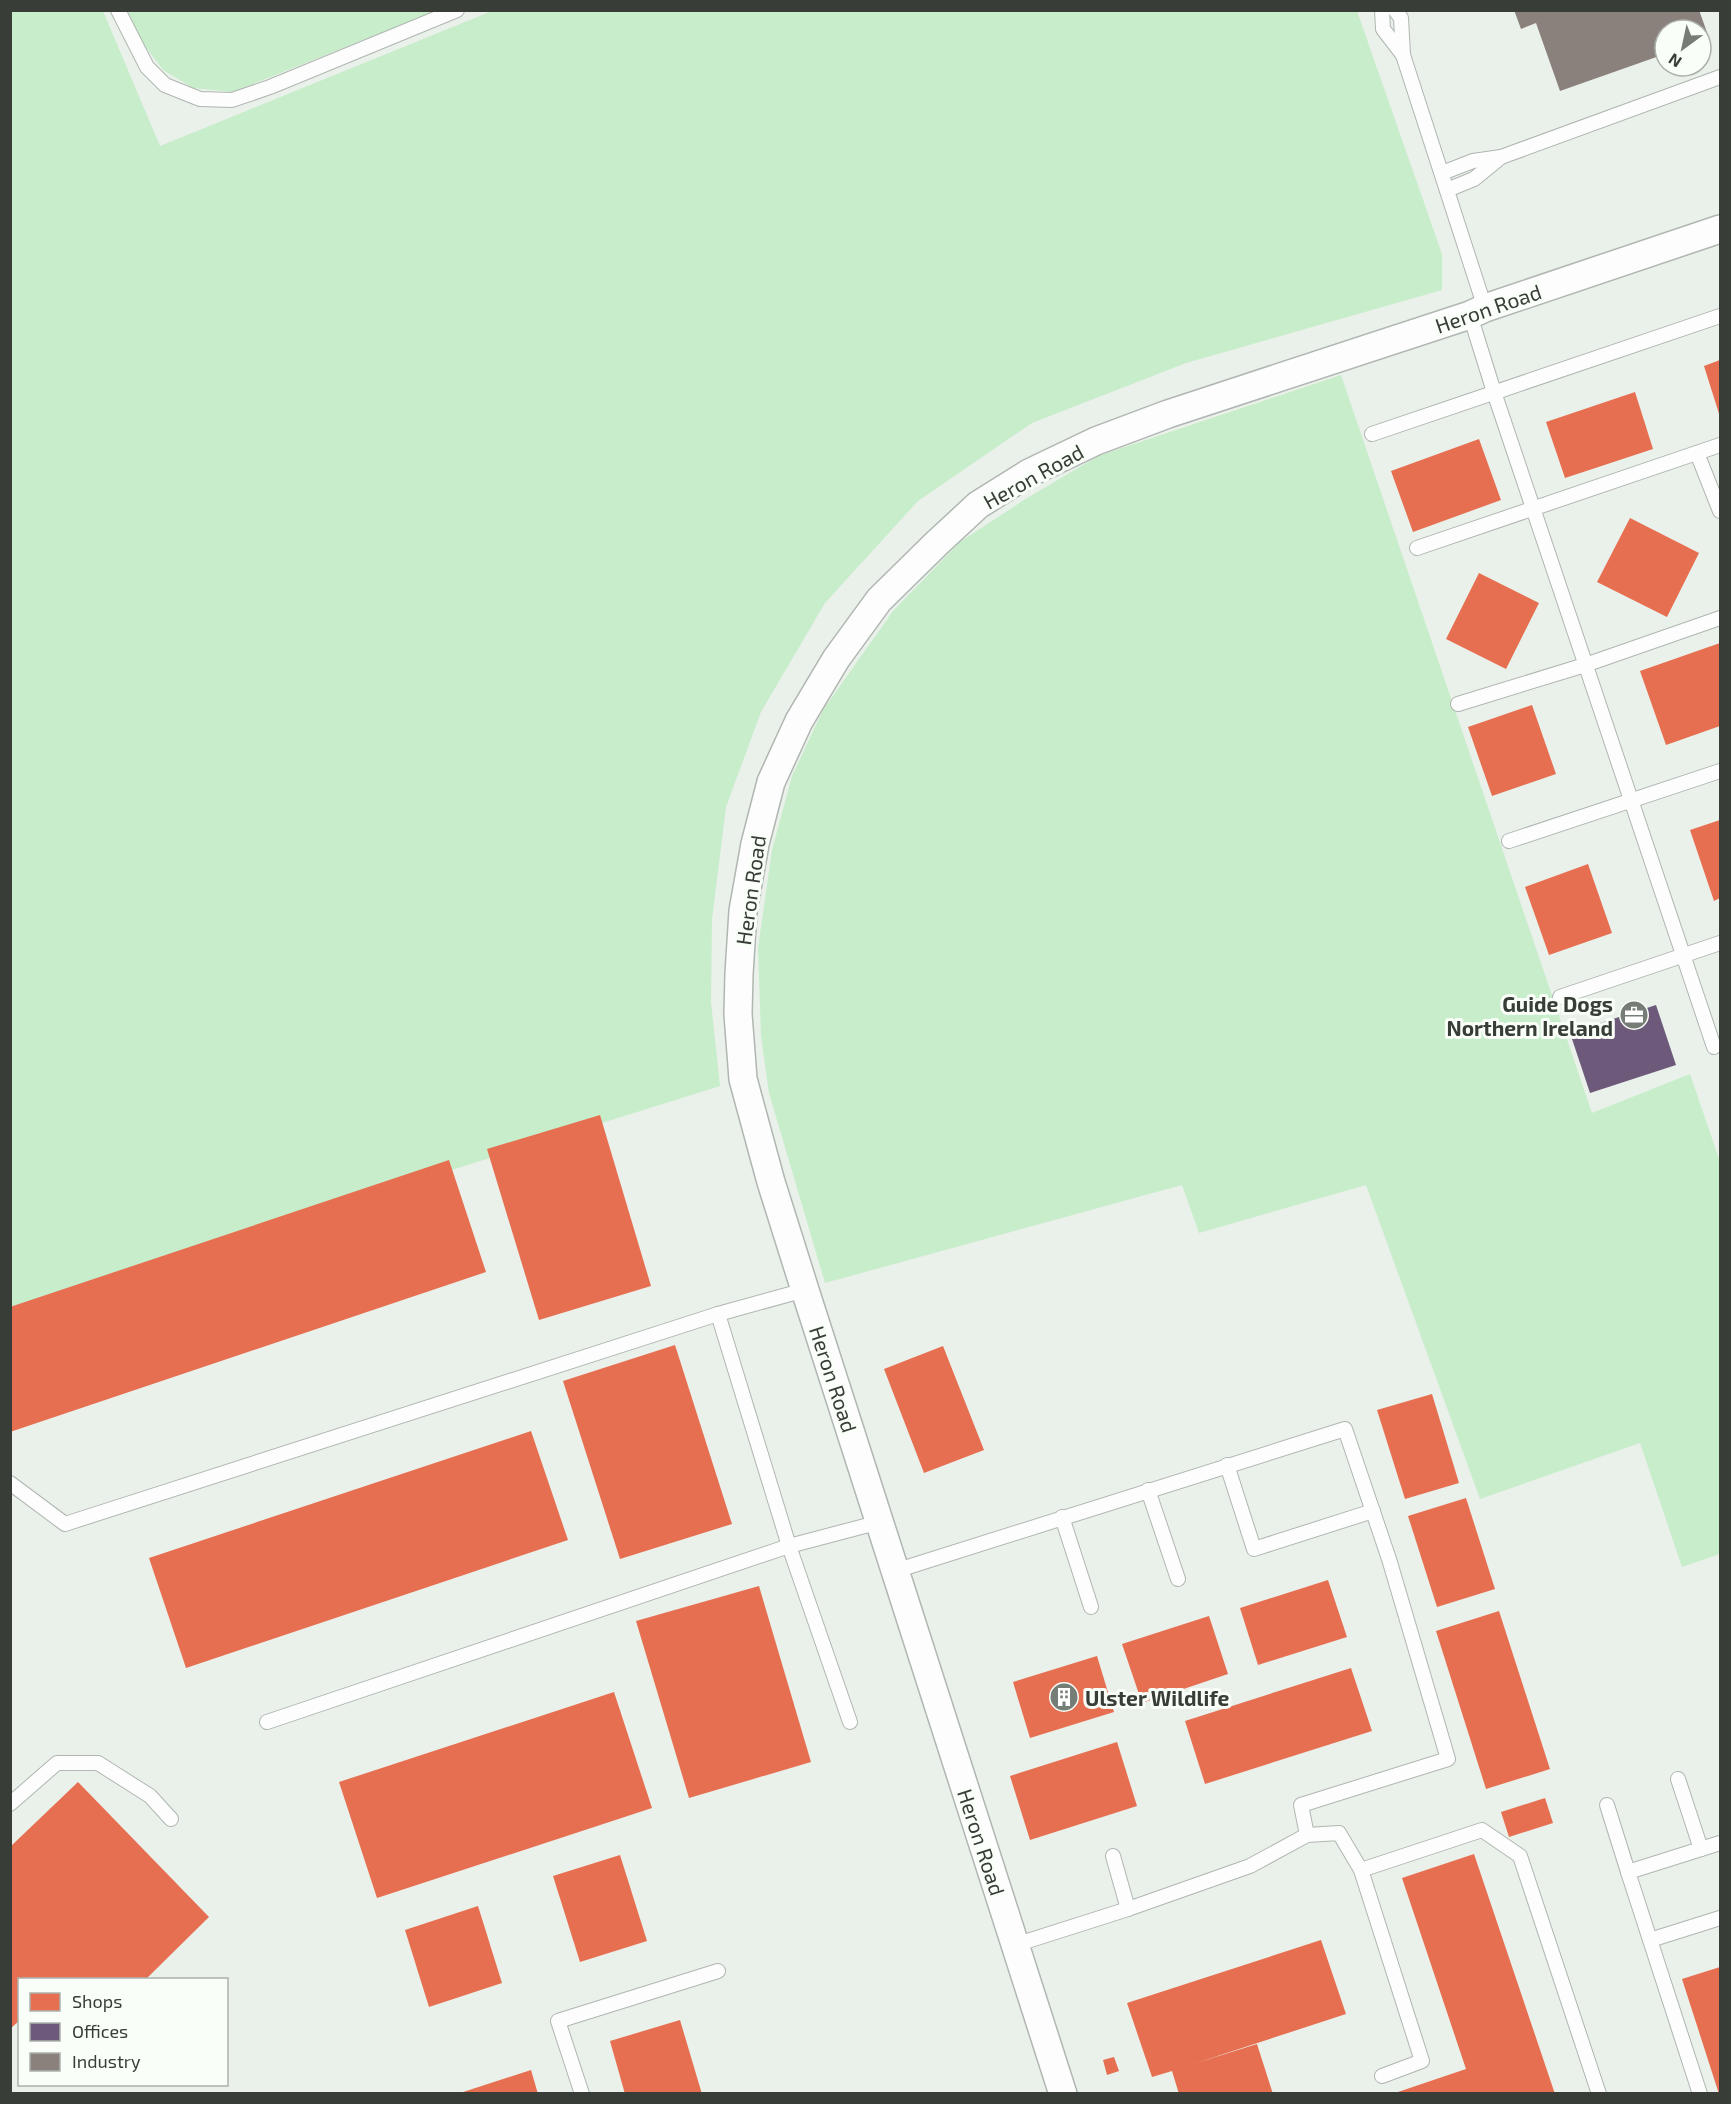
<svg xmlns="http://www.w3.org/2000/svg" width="1731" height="2104" font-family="'Exo 2',sans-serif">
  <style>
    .green { fill: #c8edcb }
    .shops { fill: #e76f51 }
    .offices { fill: #6d597a }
    .industry { fill: #8a817c }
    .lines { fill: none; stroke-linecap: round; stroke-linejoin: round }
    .service-casing { stroke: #b0b6b1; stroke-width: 16 }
    .minor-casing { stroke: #b0b6b1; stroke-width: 30 }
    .service { stroke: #fcfdfc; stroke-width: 14 }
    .minor { stroke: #fcfdfc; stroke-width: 27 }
    .labels { text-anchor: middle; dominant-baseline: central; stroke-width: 6; stroke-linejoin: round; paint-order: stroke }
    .street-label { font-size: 21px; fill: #383d38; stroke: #f9fef9 }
    .poi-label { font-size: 21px; font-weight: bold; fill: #383d38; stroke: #f9fef9; text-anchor: end }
  </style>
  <rect width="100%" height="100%" fill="#eaf0ea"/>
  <!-- green -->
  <g class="green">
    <polygon points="11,11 103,11 160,146 492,11 1357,11 1442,254 1442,290 1186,363 1032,423 918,501 825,603 761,712 726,807 712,919 711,1002 720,1086 11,1308"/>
    <polygon points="128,11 436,11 233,92 193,88 163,70 139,38"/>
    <polygon points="1341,375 1592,1113 1690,1074 1720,1162 1720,1554 1682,1567 1640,1443 1480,1499 1366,1185 1199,1233 1182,1185 825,1283 769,1093 761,1036 758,948 772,850 792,776 823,710 893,611 960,542 1024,500 1098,456"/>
  </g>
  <!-- shops -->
  <g class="shops">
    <polygon points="1720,360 1720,417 1704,366"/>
    <polygon points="1635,392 1653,449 1565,478 1546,422"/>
    <polygon points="1479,439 1501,500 1413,532 1391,471"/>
    <polygon points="1630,518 1699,553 1667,617 1597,582"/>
    <polygon points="1479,573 1539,603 1506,669 1446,639"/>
    <polygon points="1720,643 1720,726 1666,745 1640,671"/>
    <polygon points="1532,705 1556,774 1492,796 1468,727"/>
    <polygon points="1720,820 1720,898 1714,901 1690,830"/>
    <polygon points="1588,864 1612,933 1549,955 1525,887"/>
    <polygon points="600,1115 651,1286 539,1320 487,1149"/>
    <polygon points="449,1160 486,1272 10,1432 10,1307"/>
    <polygon points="675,1345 732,1524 620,1559 563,1381"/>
    <polygon points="943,1346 984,1450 924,1473 884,1369"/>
    <polygon points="1432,1394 1459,1483 1405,1499 1377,1410"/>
    <polygon points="531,1431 568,1540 186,1668 149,1558"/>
    <polygon points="1466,1498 1495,1589 1437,1607 1408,1516"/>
    <polygon points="1328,1580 1347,1637 1258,1665 1240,1608"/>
    <polygon points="759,1586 811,1762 689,1798 636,1621"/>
    <polygon points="1499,1611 1550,1769 1486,1789 1436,1631"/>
    <polygon points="1209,1616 1228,1674 1142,1703 1122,1644"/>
    <polygon points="1097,1656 1114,1712 1030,1738 1013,1682"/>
    <polygon points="1351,1668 1372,1731 1205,1784 1185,1721"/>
    <polygon points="614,1692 652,1808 377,1898 339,1782"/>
    <polygon points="1117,1742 1137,1806 1030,1840 1010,1776"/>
    <polygon points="78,1782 209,1917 145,1980 20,1980 20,2020 10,2029 10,1847"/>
    <polygon points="1545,1798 1553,1823 1509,1837 1501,1812"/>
    <polygon points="1474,1854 1555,2094 1392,2094 1466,2069 1402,1878"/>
    <polygon points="620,1855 647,1941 580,1962 553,1876"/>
    <polygon points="478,1906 502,1983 429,2007 405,1930"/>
    <polygon points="1321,1940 1346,2014 1193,2064 1257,2044 1273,2094 1179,2094 1172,2071 1152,2077 1127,2003"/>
    <polygon points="1720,1967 1720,2094 1719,2094 1682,1979"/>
    <polygon points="680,2020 702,2094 625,2094 610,2041"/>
    <polygon points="1114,2057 1119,2071 1107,2075 1103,2060"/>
    <polygon points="531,2070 538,2094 460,2094 460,2093"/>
  </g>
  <!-- offices -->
  <polygon class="offices" points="1656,1005 1676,1065 1590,1093 1570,1033"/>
  <!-- industry -->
  <polygon class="industry" points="1514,10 1699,10 1709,38 1701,41 1701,30 1665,30 1665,54 1560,91 1536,23 1521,29"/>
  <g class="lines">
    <!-- service casing -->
    <g class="service-casing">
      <g id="service">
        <polyline points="118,10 147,67 165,85 200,99 232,100 270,87 457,10"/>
        <polyline points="1382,10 1383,29 1403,55"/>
        <polyline points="1395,10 1401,18 1403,55 1485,308"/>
        <polyline points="1442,173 1473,161 1501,157 1720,77"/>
        <polyline points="1447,190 1474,179 1501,157"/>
        <polyline points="1470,315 1494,392 1714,1047"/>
        <polyline points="1372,434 1720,316"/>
        <polyline points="1697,453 1720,511"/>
        <polyline points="1417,548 1720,445"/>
        <polyline points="1458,704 1585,665 1720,618"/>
        <polyline points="1509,841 1720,771"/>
        <polyline points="1560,997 1720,943"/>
        <polyline points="718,1314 789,1546 850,1722"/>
        <polyline points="1227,1465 1254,1549 1373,1511"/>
        <polyline points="10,1483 65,1524 718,1314 805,1290"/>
        <polyline points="1148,1490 1178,1579"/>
        <polyline points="1062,1517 1091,1607"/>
        <polyline points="895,1571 1345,1429 1389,1559 1448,1759 1301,1805 1307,1835"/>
        <polyline points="267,1722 789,1546 880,1522"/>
        <polyline points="1678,1779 1701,1849"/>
        <polyline points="10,1804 57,1763 98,1763 150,1796 171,1819"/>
        <polyline points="1607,1805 1628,1872"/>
        <polyline points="1113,1856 1128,1909"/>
        <polyline points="1361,1870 1482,1830 1520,1856 1599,2094"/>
        <polyline points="1650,1940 1720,1918"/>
        <polyline points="1015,1945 1128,1909 1250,1866 1307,1835 1339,1833 1361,1870 1422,2061 1382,2076"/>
        <polyline points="582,2094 558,2021 718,1971"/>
        <polyline points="1700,2094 1628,1872 1720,1843"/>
      </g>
    </g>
    <!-- minor casing -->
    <g class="minor-casing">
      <polyline id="minor" points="1063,2094 805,1290 771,1182 743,1079 738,1014 739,974 743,911 755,844 771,782 799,721 836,659 879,600 937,543 978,505 1029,473 1096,441 1168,414 1470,315 1485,308 1720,229"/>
    </g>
    <!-- service -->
    <use href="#service" class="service"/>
    <!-- minor -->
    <use href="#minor" class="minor"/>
  </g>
  <!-- icons -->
  <defs>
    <g id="office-disc" transform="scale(1.5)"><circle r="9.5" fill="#767c76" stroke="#f9fef9"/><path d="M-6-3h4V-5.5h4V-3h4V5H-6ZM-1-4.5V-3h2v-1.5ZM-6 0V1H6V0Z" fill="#fff"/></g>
    <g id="building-disc" transform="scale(1.5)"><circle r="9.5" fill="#767c76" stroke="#f9fef9"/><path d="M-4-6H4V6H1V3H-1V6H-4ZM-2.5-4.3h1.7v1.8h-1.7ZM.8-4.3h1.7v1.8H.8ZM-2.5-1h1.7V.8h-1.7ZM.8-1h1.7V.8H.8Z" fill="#fff"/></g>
  </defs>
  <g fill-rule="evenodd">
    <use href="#office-disc" x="1634" y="1015"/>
    <use href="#building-disc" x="1064" y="1697"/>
  </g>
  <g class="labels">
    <!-- street labels -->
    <g class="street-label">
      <text transform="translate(1488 308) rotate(-19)">Heron Road</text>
      <text transform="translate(1033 476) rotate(-29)">Heron Road</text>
      <text transform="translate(750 890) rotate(-82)">Heron Road</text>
      <text transform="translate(834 1379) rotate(72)">Heron Road</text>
      <text transform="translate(982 1842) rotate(72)">Heron Road</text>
    </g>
    <!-- poi labels -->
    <g class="poi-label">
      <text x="1613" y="1003">Guide Dogs<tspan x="1613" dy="24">Northern Ireland</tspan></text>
      <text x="1085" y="1697" text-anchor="start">Ulster Wildlife</text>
    </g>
  </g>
  <!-- border -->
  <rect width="1731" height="2104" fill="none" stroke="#383d38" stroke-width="24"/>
  <!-- legend -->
  <rect x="18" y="1978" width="210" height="108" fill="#f9fef9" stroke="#acb1ac" stroke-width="1.5"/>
  <rect x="30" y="1993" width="30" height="18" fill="#e76f51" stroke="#acb1ac" stroke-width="1.5"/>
  <text x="72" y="2008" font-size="18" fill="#383d38">Shops</text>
  <rect x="30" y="2023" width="30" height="18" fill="#6d597a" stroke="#acb1ac" stroke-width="1.5"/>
  <text x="72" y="2038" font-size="18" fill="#383d38">Offices</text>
  <rect x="30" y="2053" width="30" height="18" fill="#8a817c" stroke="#acb1ac" stroke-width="1.5"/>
  <text x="72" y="2068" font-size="18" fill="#383d38">Industry</text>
  <!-- north arrow -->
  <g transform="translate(1683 48) rotate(213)"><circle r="28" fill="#f9fef9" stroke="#acb1ac" stroke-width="1.5"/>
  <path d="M0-4.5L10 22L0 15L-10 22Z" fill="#767c76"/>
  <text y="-9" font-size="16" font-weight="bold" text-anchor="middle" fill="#383d38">N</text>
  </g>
</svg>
